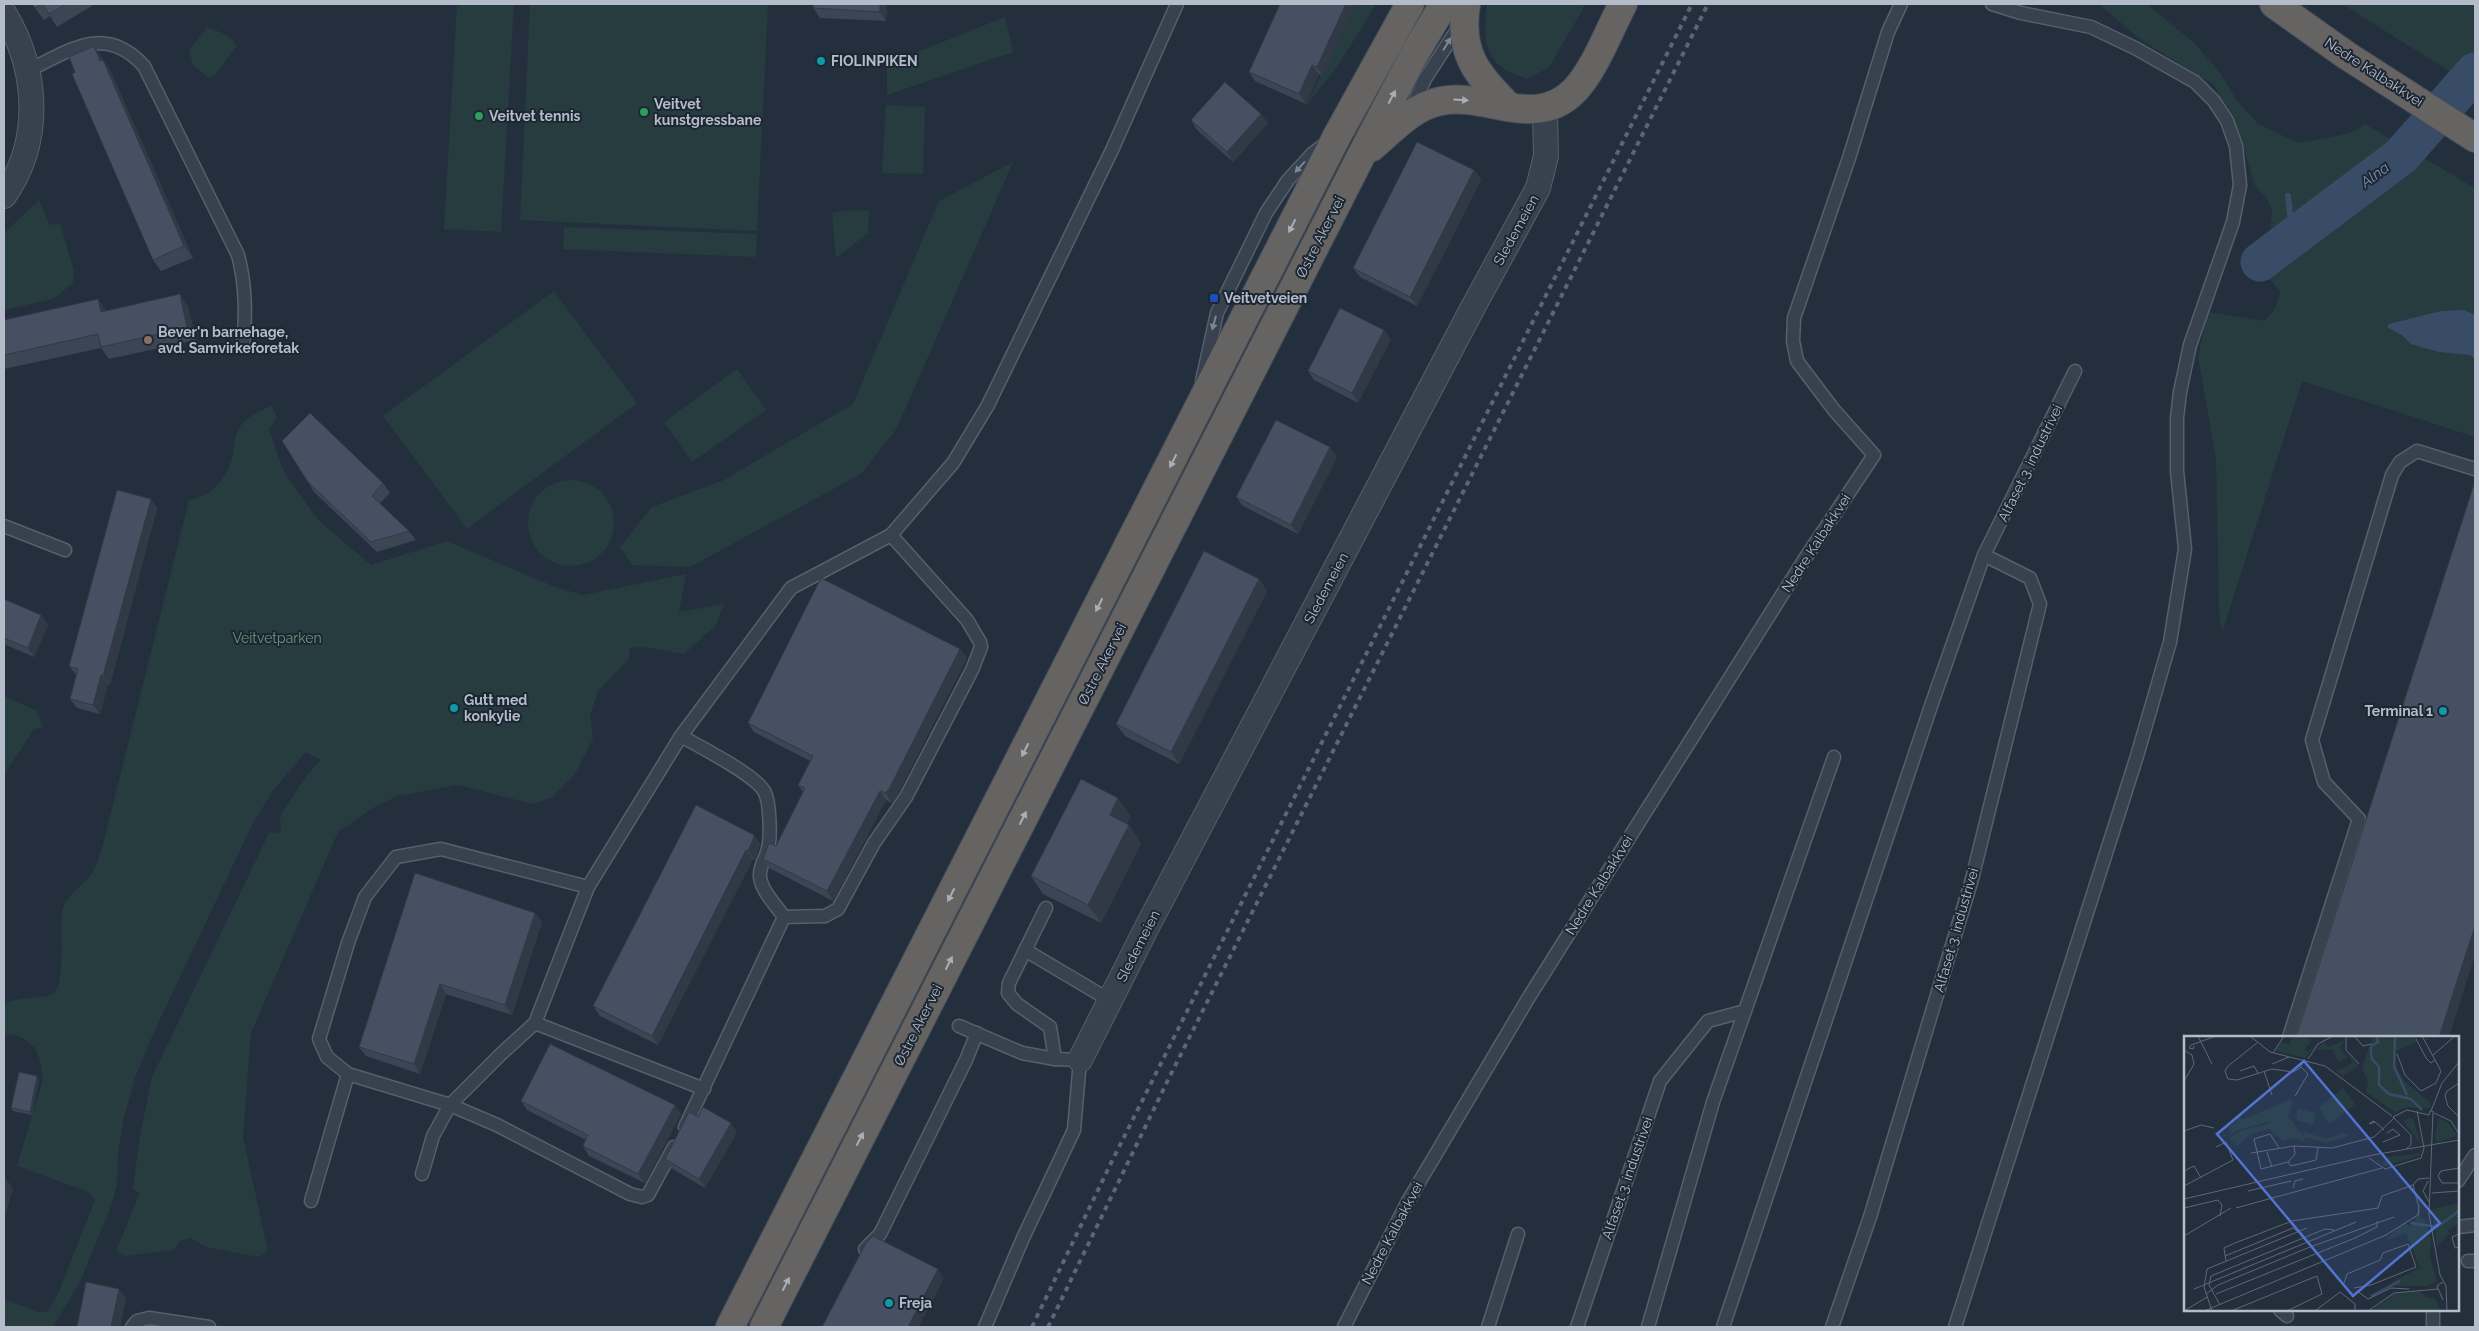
<svg xmlns="http://www.w3.org/2000/svg" width="2479" height="1331" font-family="Raleway,sans-serif">
  <style>
    .green { fill: #263c3f }
    .water { fill: #394c67 }
    .lines { fill: none; stroke-linecap: round; stroke-linejoin: round }
    .stream { stroke: #394c67; stroke-width: 6 }
    .river { stroke: #394c67; stroke-width: 39 }
    .service-casing { stroke: #565f6c; stroke-width: 15 }
    .minor-casing { stroke: #565f6c; stroke-width: 26 }
    .trunk-casing { stroke: #434c59; stroke-width: 30 }
    .service { stroke: #38414e; stroke-width: 12 }
    .minor { stroke: #38414e; stroke-width: 24 }
    .trunk { stroke: #656462; stroke-width: 28 }
    .rail { stroke: #5a6575; stroke-width: 4; stroke-dasharray: 5 5; stroke-linecap: butt }
    .wall { fill: #3b4654 }
    .shaded-wall { fill: #303945 }
    .building { fill: #455162; stroke: #303945 }
    .oneway { fill: #7c8592 }
    .oneway2 { fill: #a8afba }
    .culture-dot { fill: #0f9aa8; stroke: #1d2633; stroke-width: 2 }
    .leisure-dot { fill: #2e9e5b; stroke: #1d2633; stroke-width: 2 }
    .transit-dot { fill: #1a4fb4; stroke: #1d2633; stroke-width: 2 }
    .education-dot { fill: #8d6e63; stroke: #1d2633; stroke-width: 2 }
    .labels { text-anchor: middle; dominant-baseline: central; stroke-width: 4; stroke-linejoin: round; paint-order: stroke }
    .poi-label { font-size: 14px; font-weight: bold; fill: #b4bcc9; stroke: #1d2633; text-anchor: start }
    .street-label { font-size: 14px; fill: #b4bcc9; stroke: #1d2633 }
    .park-label { font-size: 14px; fill: #6b9a76; stroke: #1d2633 }
    .water-label { font-size: 15px; font-style: italic; fill: #7c92b1; stroke: #1d2633 }
    .inset-river { fill: none; stroke: #394c67; stroke-width: 2.5 }
    .inset-road { fill: none; stroke: #5e6776; stroke-width: 1 }
    .view { fill: #5274d3; fill-opacity: 0.15; stroke: #5274d3; stroke-width: 2.5 }
    .inset-edge { fill: none; stroke: #b4bcc9; stroke-width: 2.5 }
  </style>
  <rect width="100%" height="100%" fill="#242f3e"/>
  <!-- green -->
  <g class="green">
    <polygon points="457,4 514,4 501,232 444,229"/>
    <polygon points="530,4 768,4 757,231 520,220"/>
    <polygon points="1353,4 1376,4 1339,64 1306,106"/>
    <path d="M1487,4H1586L1549,67L1528,79C1520,76 1510,73 1503,68C1481,53 1485,26 1487,4Z"/>
    <polygon points="2099,4 2148,5 2193,42 2218,70 2238,102 2258,124 2299,143 2342,135 2355,131 2365,124 2475,188 2475,437 2302,381 2222,633 2219,612 2216,459 2198,357 2208,312 2265,321 2275,309 2280,292 2273,282 2261,274 2281,258 2270,235 2272,211 2267,198 2255,186 2237,126 2214,85 2141,40"/>
    <polygon points="2342,4 2475,4 2475,87"/>
    <polygon points="1005,17 1013,52 887,95 887,64"/>
    <path d="M207,28C219,31 230,35 237,46L214,76L209,78L193,65L189,50Z"/>
    <polygon points="886,105 925,107 923,174 882,173"/>
    <polygon points="1013,162 897,428 861,474 690,567 632,565 620,547 652,507 724,480 853,404 939,201"/>
    <polygon points="39,200 50,225 60,223 74,271 73,283 53,299 4,310 4,233"/>
    <polygon points="850,210 869,211 868,233 836,258 832,213"/>
    <polygon points="564,227 757,234 756,257 563,249"/>
    <polygon points="554,291 637,403 467,529 383,416"/>
    <polygon points="737,369 766,410 692,462 664,422"/>
    <path d="M272,406L277,418L269,429L284,472L318,520L371,565L447,541L555,587L583,595L686,574L679,612L724,604L716,625L684,654C667,652 648,645 630,648L628,660L598,691L590,715L593,739L575,774L551,798L532,804L458,785L397,796L373,808L338,832L251,1033L243,1137L268,1251L259,1257L206,1247L191,1238L180,1241L174,1250L124,1256L116,1251L140,1193L133,1189L139,1141L152,1077L269,833L281,832L280,816L307,775L321,760L306,752L274,789L252,825L154,1032L135,1078L124,1117L118,1153L117,1183L112,1204L80,1282L53,1327H4V1299L38,1312H47L58,1294L95,1200L89,1192L17,1166L43,1079L40,1060L35,1048L23,1038L11,1034L4,1036V1004C18,996 47,1000 55,992C65,980 60,929 62,912C65,894 86,885 94,870C98,862 100,853 103,844L189,500C212,497 230,475 233,453C235,442 234,433 242,424C250,415 261,410 272,406Z"/>
    <circle cx="571" cy="523" r="43"/>
    <polygon points="4,696 37,711 43,727 34,729 5,773"/>
  </g>
  <!-- water -->
  <polygon class="water" points="2464,310 2475,315 2475,359 2470,355 2439,352 2411,344 2402,335 2387,327 2389,324 2441,311"/>
  <g class="lines">
    <!-- stream -->
    <polyline class="stream" points="2285,243 2291,223 2288,196"/>
    <!-- river -->
    <polyline class="river" points="2260,262 2401,156 2475,72"/>
    <!-- service casing -->
    <g class="service-casing">
      <g id="service">
        <path d="M27,71C71,50 105,23 144,66L238,255C246,286 246,314 243,346"/>
        <polyline points="1411,109 1425,79 1460,25"/>
        <polyline points="1202,381 1217,313 1266,213 1288,180 1312,154 1325,144"/>
        <polyline points="4,526 65,550"/>
        <path d="M681,736C700,747 754,774 764,791C770,800 771,837 768,848C766,859 759,865 760,877C762,892 776,905 784,917L685,1127"/>
        <polyline points="588,887 441,849 396,857 365,897 348,943 319,1039 327,1057 348,1074 450,1105 497,1125 630,1194 642,1197 648,1195 674,1147"/>
        <polyline points="1046,908 1009,983 1008,993 1017,1004 1050,1027 1055,1059"/>
        <polyline points="784,917 825,916 838,909 874,843 906,797 972,670 981,647 980,642 967,620 891,535"/>
        <polyline points="1025,950 1111,1001"/>
        <polyline points="535,1023 704,1089"/>
        <polyline points="959,1026 1022,1053 1055,1059 1080,1060 1074,1130 1023,1238 985,1327"/>
        <polyline points="2289,1037 2359,819 2324,782 2312,740 2392,475 2400,462 2417,451 2475,469"/>
        <polyline points="422,1174 433,1136 450,1105 501,1054 535,1023 588,887 681,736 791,588 891,535 953,463 988,405 1112,150 1177,4"/>
        <polyline points="2458,1181 2475,1155"/>
        <polyline points="311,1201 348,1074"/>
        <polyline points="2458,1227 2475,1225"/>
        <polyline points="865,1249 880,1234 966,1060 977,1033"/>
        <polyline points="2468,1261 2475,1261"/>
        <polyline points="2280,1310 2287,1316"/>
        <polyline points="2433,1310 2433,1327"/>
        <polyline points="132,1327 137,1321 149,1318 209,1327"/>
        <polyline points="1344,1327 1408,1201 1529,997 1804,560 1874,455 1834,410 1797,361 1793,341 1794,318 1849,158 1888,32 1901,4"/>
        <polyline points="1488,1327 1518,1234"/>
        <polyline points="1577,1327 1660,1081 1708,1021 1745,1011"/>
        <polyline points="1648,1327 1713,1102 1834,757"/>
        <polyline points="1723,1327 1932,703 1984,555 2075,371"/>
        <polyline points="1832,1327 1870,1217 1972,879 2040,604 2030,578 1984,555"/>
        <polyline points="1955,1327 2137,756 2170,642 2185,549 2177,471 2177,418 2180,392 2190,345 2233,222 2240,185 2236,146 2227,121 2214,101 2195,82 2135,48 2091,27 2021,13 1992,4"/>
      </g>
    </g>
    <!-- minor casing -->
    <g class="minor-casing">
      <g id="minor">
        <path d="M4,13C38,69 43,141 4,196"/>
        <polyline points="1080,1060 1147,927 1471,311 1538,188 1546,156 1545,109"/>
      </g>
    </g>
    <!-- trunk casing -->
    <g class="trunk-casing">
      <g id="trunk">
        <path d="M1466,4C1458,54 1477,74 1509,107"/>
        <polyline points="2274,4 2346,55 2475,138"/>
        <path d="M1372,147C1392,130 1413,106 1441,101C1487,92 1536,131 1575,90C1595,69 1609,30 1623,4"/>
        <polyline points="730,1327 1337,136 1410,4"/>
        <polyline points="764,1327 1361,156 1415,53 1444,4"/>
      </g>
    </g>
    <!-- service -->
    <use href="#service" class="service"/>
    <!-- minor -->
    <use href="#minor" class="minor"/>
    <!-- trunk -->
    <use href="#trunk" class="trunk"/>
    <!-- rail -->
    <g class="rail">
      <polyline points="1032,1327 1112,1161 1692,4"/>
      <polyline points="1048,1327 1168,1080 1708,4"/>
    </g>
  </g>
  <!-- wall -->
  <g class="wall">
    <polygon points="32,4 95,4 57,27 50,16 44,20"/>
    <polygon points="814,4 887,4 886,21 820,18 813,8"/>
    <polygon points="1280,4 1323,76 1319,74 1306,104 1255,81 1249,72"/>
    <polygon points="94,46 111,72 193,258 161,271 153,260 75,72"/>
    <polygon points="1261,114 1268,123 1233,162 1197,130 1191,120"/>
    <polygon points="1474,170 1481,180 1417,306 1360,277 1353,268"/>
    <polygon points="180,294 188,307 196,340 109,359 101,348 4,369 4,320 106,311"/>
    <polygon points="1391,339 1358,403 1314,380 1308,371"/>
    <polygon points="1337,457 1298,534 1243,506 1236,497"/>
    <polygon points="308,482 383,483 390,493 380,503 409,531 416,540 377,552 314,492"/>
    <polygon points="151,499 157,508 110,685 108,684 100,714 77,708 70,699 77,676 69,666"/>
    <polygon points="1259,579 1267,591 1179,764 1125,736 1116,724"/>
    <polygon points="4,599 41,615 48,625 34,657 4,644"/>
    <polygon points="960,649 967,658 896,797 892,803 886,800 833,901 769,868 763,859 776,846 803,792 798,785 810,761 754,732 748,723"/>
    <polygon points="1131,816 1127,824 1129,825 1141,843 1101,923 1043,894 1031,876"/>
    <polygon points="754,835 760,844 755,860 753,859 658,1045 600,1016 593,1006"/>
    <polygon points="415,873 535,913 542,922 512,1015 446,994 420,1074 366,1056 359,1047"/>
    <polygon points="39,1079 32,1115 13,1111 11,1108"/>
    <polygon points="521,1101 675,1105 681,1114 645,1183 589,1156 583,1146 586,1140 527,1110"/>
    <polygon points="698,1117 737,1132 705,1188 671,1168 665,1159"/>
  </g>
  <!-- shaded-wall -->
  <g class="shaded-wall">
    <polygon points="880,4 887,4 886,21 880,12"/>
    <polygon points="1346,4 1356,4 1323,76 1317,67"/>
    <polygon points="94,46 102,58 108,73 100,61"/>
    <polygon points="103,60 111,72 193,258 184,246"/>
    <polygon points="1312,65 1319,74 1306,104 1299,94"/>
    <polygon points="1261,114 1268,123 1233,162 1227,152"/>
    <polygon points="1474,170 1481,180 1417,306 1410,297"/>
    <polygon points="180,294 188,307 196,340 187,328"/>
    <polygon points="98,299 107,311 101,312"/>
    <polygon points="1384,330 1391,339 1358,403 1352,393"/>
    <polygon points="1330,447 1337,457 1298,534 1291,525"/>
    <polygon points="151,499 157,508 110,685 103,676"/>
    <polygon points="1259,579 1267,591 1179,764 1171,752"/>
    <polygon points="41,615 48,625 34,657 28,648"/>
    <polygon points="960,649 967,658 896,797 892,803 886,793"/>
    <polygon points="101,675 108,684 100,714 93,705"/>
    <polygon points="880,791 886,800 833,901 827,891"/>
    <polygon points="1118,798 1131,816 1122,833 1110,815"/>
    <polygon points="1129,825 1141,843 1101,923 1088,905"/>
    <polygon points="754,835 760,844 755,860 748,851"/>
    <polygon points="746,850 753,859 658,1045 652,1036"/>
    <polygon points="535,913 542,922 512,1015 505,1005"/>
    <polygon points="2475,926 2475,955 2449,1037 2439,1037"/>
    <polygon points="440,984 446,994 420,1074 414,1064"/>
    <polygon points="37,1076 39,1079 32,1115 30,1112"/>
    <polygon points="675,1105 681,1114 645,1183 638,1174"/>
    <polygon points="731,1123 737,1132 705,1188 699,1179"/>
    <polygon points="5,1177 13,1189 4,1221 4,1181"/>
    <polygon points="938,1269 944,1278 919,1327 908,1327"/>
    <polygon points="119,1289 126,1298 120,1327 111,1327"/>
  </g>
  <!-- building -->
  <g class="building">
    <polygon points="32,4 42,4 35,8"/>
    <polygon points="43,4 66,4 49,14"/>
    <polygon points="814,4 880,4 880,12 813,8"/>
    <polygon points="1280,4 1346,4 1317,67 1312,65 1299,94 1249,72"/>
    <polygon points="94,46 100,61 103,60 184,246 153,260 72,74 75,72 69,57"/>
    <polygon points="1225,82 1261,114 1227,152 1191,120"/>
    <polygon points="1417,142 1474,170 1410,297 1353,268"/>
    <polygon points="180,294 187,328 101,347 98,334 4,355 4,320 98,299 101,312"/>
    <polygon points="1340,308 1384,330 1352,393 1308,371"/>
    <polygon points="310,413 383,483 372,496 409,531 371,542 308,482 282,441"/>
    <polygon points="1276,420 1330,447 1291,525 1236,497"/>
    <polygon points="2475,481 2475,926 2439,1037 2296,1037"/>
    <polygon points="117,490 151,499 103,676 101,675 93,705 70,699 78,669 69,666"/>
    <polygon points="1204,551 1259,579 1171,752 1116,724"/>
    <polygon points="821,578 960,649 890,787 886,793 880,791 827,891 763,859 769,843 776,846 805,788 798,785 813,756 748,723"/>
    <polygon points="4,599 41,615 28,648 4,638"/>
    <polygon points="1081,779 1118,798 1110,815 1129,825 1088,905 1031,876"/>
    <polygon points="696,805 754,835 754,837 748,851 746,850 652,1036 593,1006"/>
    <polygon points="415,873 535,913 505,1005 440,984 414,1064 359,1047"/>
    <polygon points="550,1044 675,1105 638,1174 583,1146 588,1135 521,1101"/>
    <polygon points="19,1072 37,1076 30,1112 11,1108"/>
    <polygon points="703,1107 731,1123 699,1179 665,1159 689,1112 698,1117"/>
    <polygon points="873,1236 938,1269 908,1327 822,1327 866,1243"/>
    <polygon points="86,1282 119,1289 111,1327 77,1327"/>
  </g>
  <!-- one-way arrows -->
  <defs><path id="oneway-solid" d="M-6-.8H1V-3.2L6.5 0L1 3.2V.8H-6Z" transform="scale(1.25)"/></defs>
  <g class="oneway">
    <use href="#oneway-solid" transform="translate(1447 44) rotate(-58)"/>
    <use href="#oneway-solid" transform="translate(1300 167) rotate(132)"/>
    <use href="#oneway-solid" transform="translate(1214 323) rotate(105)"/>
  </g>
  <g class="oneway2">
    <use href="#oneway-solid" transform="translate(1392 97) rotate(-62)"/>
    <use href="#oneway-solid" transform="translate(1461 100) rotate(4)"/>
    <use href="#oneway-solid" transform="translate(1292 226) rotate(117)"/>
    <use href="#oneway-solid" transform="translate(1173 461) rotate(117)"/>
    <use href="#oneway-solid" transform="translate(1099 605) rotate(117)"/>
    <use href="#oneway-solid" transform="translate(1025 750) rotate(117)"/>
    <use href="#oneway-solid" transform="translate(1023 818) rotate(-63)"/>
    <use href="#oneway-solid" transform="translate(951 895) rotate(117)"/>
    <use href="#oneway-solid" transform="translate(949 963) rotate(-63)"/>
    <use href="#oneway-solid" transform="translate(860 1139) rotate(-63)"/>
    <use href="#oneway-solid" transform="translate(786 1284) rotate(-63)"/>
  </g>
  <!-- markers -->
  <g class="culture-dot">
    <circle cx="821" cy="61" r="5"/>
    <circle cx="454" cy="708" r="5"/>
    <circle cx="2443" cy="711" r="5"/>
    <circle cx="889" cy="1303" r="5"/>
  </g>
  <g class="leisure-dot">
    <circle cx="644" cy="112" r="5"/>
    <circle cx="479" cy="116" r="5"/>
  </g>
  <rect class="transit-dot" x="1209" y="293" width="10" height="10" rx="2.5"/>
  <circle class="education-dot" cx="148" cy="340" r="5"/>
  <g class="labels">
    <!-- poi labels -->
    <g class="poi-label">
      <text x="831" y="61">FIOLINPIKEN</text>
      <text x="654" y="104">Veitvet<tspan x="654" dy="16">kunstgressbane</tspan></text>
      <text x="489" y="116">Veitvet tennis</text>
      <text x="1224" y="298">Veitvetveien</text>
      <text x="158" y="332">Bever'n barnehage,<tspan x="158" dy="16">avd. Samvirkeforetak</tspan></text>
      <text x="464" y="700">Gutt med<tspan x="464" dy="16">konkylie</tspan></text>
      <text x="2433" y="711" text-anchor="end">Terminal 1</text>
      <text x="899" y="1303">Freja</text>
    </g>
    <!-- street labels -->
    <g class="street-label">
      <text transform="translate(2374 72) rotate(33)">Nedre Kalbakkvei</text>
      <text transform="translate(1516 230) rotate(-61)">Sledemeien</text>
      <text transform="translate(1320 237) rotate(-63)">Østre Aker vei</text>
      <text transform="translate(2030 463) rotate(-64)">Alfaset 3. industrivei</text>
      <text transform="translate(1816 543) rotate(-57)">Nedre Kalbakkvei</text>
      <text transform="translate(1326 588) rotate(-62)">Sledemeien</text>
      <text transform="translate(1102 664) rotate(-63)">Østre Aker vei</text>
      <text transform="translate(1599 885) rotate(-58)">Nedre Kalbakkvei</text>
      <text transform="translate(1956 930) rotate(-74)">Alfaset 3. industrivei</text>
      <text transform="translate(1138 946) rotate(-63)">Sledemeien</text>
      <text transform="translate(918 1025) rotate(-63)">Østre Aker vei</text>
      <text transform="translate(1627 1178) rotate(-71)">Alfaset 3. industrivei</text>
      <text transform="translate(1392 1233) rotate(-62)">Nedre Kalbakkvei</text>
    </g>
    <!-- park labels -->
    <g class="park-label">
      <text x="277" y="638">Veitvetparken</text>
    </g>
    <!-- water labels -->
    <g class="water-label">
      <text transform="translate(2375 175) rotate(-37)">Alna</text>
    </g>
  </g>
  <!-- overview -->
  <g transform="translate(2184 1036)">
    <rect width="275" height="275" fill="#242f3e"/>
    <path d="M110,0H122L125,5L131,0L121,13L124,16L135,6L121,22L91,15L98,6L105,8ZM189,0H233L231,7L212,15L213,34L220,45L247,67L246,73L224,71L211,76L182,56L184,46L178,31ZM161,4L156,12L164,22L154,26L149,13L132,14L140,6L144,11ZM165,19L174,30L159,40L152,35L169,27ZM159,52L171,68L145,88L135,71ZM106,64L109,65L104,80L120,101L119,95L141,103L159,97L165,100L142,107L121,101L119,106L113,102L99,105L85,93L67,98L53,111L45,102L58,94L88,87L84,86L57,93L41,100L31,101L30,96L34,94L37,100L47,97L45,90L52,87L54,80L59,83ZM114,73L132,77L129,89L112,84ZM225,81L229,83L237,109L220,86ZM254,82L264,86L273,100L253,106L251,100ZM237,117L235,120L201,130L198,127L204,121ZM237,160L236,179L242,186L247,203L246,221L253,245L244,250H210L206,247L236,232L222,197L201,205L218,188L221,186L225,191L231,185ZM275,167V187L264,194L265,198L253,210L248,173ZM236,255L243,262H251L257,275H187L209,258Z" fill="#263c3f"/>
    <path class="inset-river" d="M193,0L194,6L187,10V16L188,23L195,31V49L205,58L227,63L238,74M211,0L210,30L223,59M227,187L253,191L275,175M187,260L216,245"/>
    <path class="inset-road" d="M14,0L28,28M66,0L86,16L141,30L208,80M162,0V14L175,28M170,0L179,10L187,8M232,3L242,22L247,27L251,24M73,7L44,30L41,35L44,43L53,44L88,33L109,36L116,32L120,23M10,10L9,13L5,12L7,9L32,0M0,14L8,19L10,28L0,45M89,17L100,0M213,18L221,39L237,55L252,47L257,35L238,0M249,19L271,0M124,23L134,8L149,0M88,28L105,21M56,35L70,30L74,37M80,35L88,59M275,47L263,55L261,60L264,70L275,81M111,60L124,38L117,31M247,75L258,47L275,26M250,77L267,85L275,98M245,79L246,75H249L245,178L256,239L262,250L263,275M191,86L185,88L189,85L191,86L198,92L200,94M0,95L17,89L30,92M199,106L216,99L209,93L203,97M95,112L86,98L70,103L77,133L104,126L111,118L110,110M222,113L227,109V99L209,81L223,74L245,79M83,116L88,131M67,117L110,110L148,112L190,101L210,82M185,122L201,133L237,122L240,112L233,75M104,126L107,130L132,124L134,112M275,132L257,135L254,140L258,147H275M0,135L10,130L17,142M244,145L239,155L245,166M0,150L49,124L42,106L32,111M109,152L111,145L119,143M64,155L107,145M248,157L275,155M0,163L189,119L275,104M0,172L34,164L38,169L36,180M52,172L198,132M275,198L268,201L271,212L275,211M0,200L47,172M41,220L109,192L114,196M42,225L40,212L51,207L108,185L194,172L198,160L229,149M160,247L163,238L196,224L199,217L224,208L232,231L187,249L170,252M10,253L172,186M173,255L184,263L207,252L225,253M22,258L34,249L126,211L210,181M32,258L171,202L193,191V185M259,264L253,250L259,246M36,269L25,249L27,240L141,193L150,194M0,275L23,261M20,275L202,199L234,179L235,172L229,149L234,143L245,142M28,275L20,251L23,233L123,192M47,275L133,240L138,258L103,275M131,275L156,256L171,268V275M184,275L210,257L254,253"/>
    <path class="view" d="M120,25L256,187L169,260L33,98Z"/>
    <rect width="275" height="275" class="inset-edge"/>
  </g>
  <!-- border -->
  <rect width="2479" height="1331" fill="none" stroke="#b4bcc9" stroke-width="10"/>
</svg>
